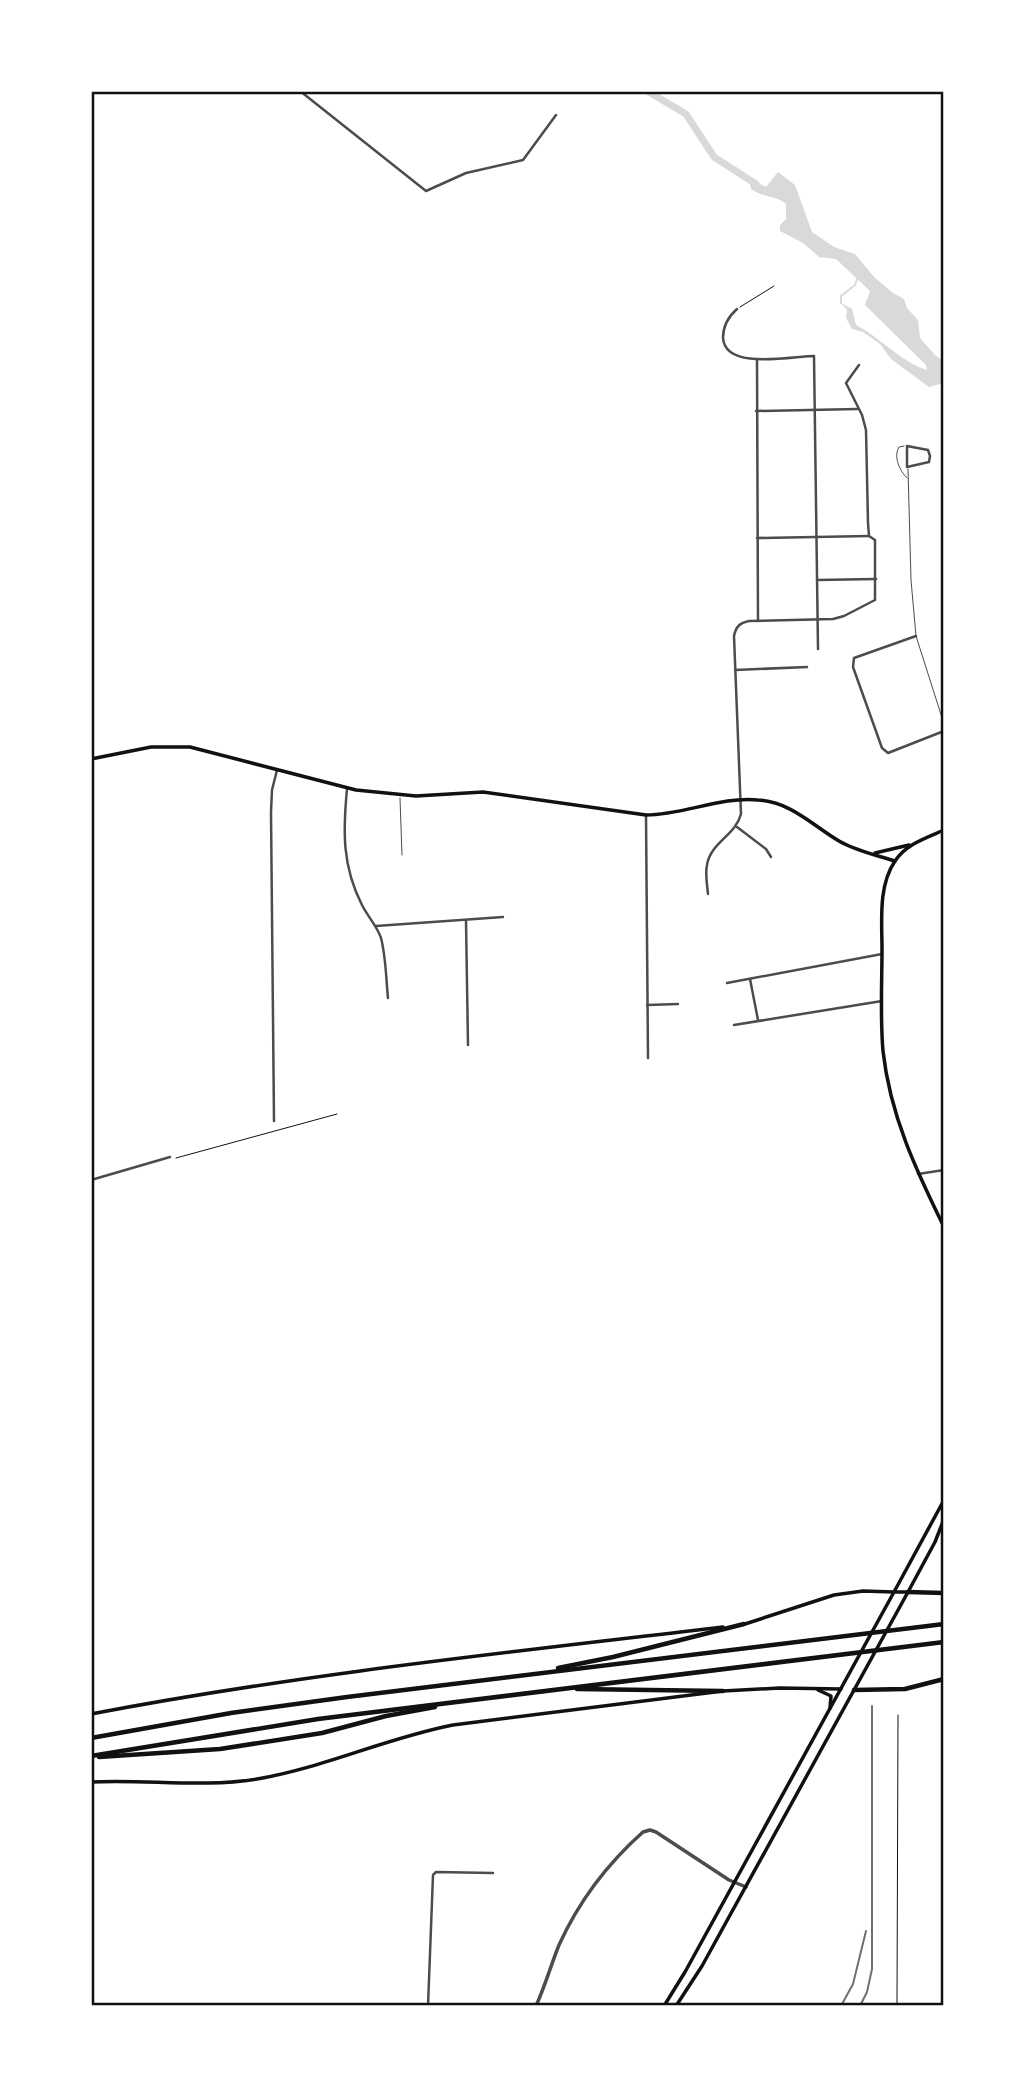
<svg xmlns="http://www.w3.org/2000/svg" width="1035" height="2097" font-family="'Alegreya Sans',sans-serif">
  <style>
    .water { fill: #d9d9d9 }
    .lines { fill: none; stroke-linecap: round; stroke-linejoin: round }
    .stream { stroke: #d9d9d9; stroke-width: 2 }
    .river { stroke: #d9d9d9; stroke-width: 7 }
    .path { stroke: #111; stroke-width: 1 }
    .service { stroke: #4c4c4c; stroke-width: 1 }
    .minor { stroke: #4c4c4c; stroke-width: 2.5 }
    .tertiary { stroke: #4c4c4c; stroke-width: 3.5 }
    .secondary { stroke: #111; stroke-width: 3.5 }
    .primary { stroke: #111; stroke-width: 3.5 }
    .motorway { stroke: #111; stroke-width: 4.5 }
    .rail { stroke: #707070; stroke-width: 2 }
    .neatline { fill: none; stroke: #111; stroke-width: 2.5 }
  </style>
  <rect width="100%" height="100%" fill="#fff"/>
  <!-- water -->
  <path class="water" d="M778,172L795,185L812,232L834,247L855,254L874,277L893,293L904,299L907,308L918,320L920,338L936,356L944,361V383L929,387L891,359L880,344L863,332L852,329L846,318L847,310L841,303L852,309L856,325C880,337 901,362 927,370L926,365L865,305L870,291L836,259L819,257L803,243L780,231V225L786,219V204C778,196 763,198 751,189L749,179L766,187Z"/>
  <g class="lines">
    <!-- stream -->
    <polyline class="stream" points="841,303 841,296 855,285 857,279"/>
    <!-- river -->
    <polyline class="river" points="647,91 686,114 714,157 756,184"/>
    <!-- path -->
    <g class="path">
      <polyline points="740,307 774,286"/>
      <polyline points="176,1158 337,1114"/>
      <polyline points="897,2006 898,1715"/>
    </g>
    <!-- service -->
    <g class="service">
      <path d="M904,446L899,447C893,457 900,471 907,478"/>
      <polyline points="908,469 911,580 916,636 944,724"/>
      <polyline points="400,798 402,855"/>
    </g>
    <!-- minor -->
    <g class="minor">
      <polyline points="300,91 426,191 466,173 523,160 556,115"/>
      <path d="M737,309C729,316 723,326 723,338C725,371 793,356 814,356L818,649"/>
      <polyline points="757,359 758,621"/>
      <polyline points="756,411 857,409"/>
      <polygon points="907,446 928,450 930,456 929,462 907,467"/>
      <polyline points="757,538 869,536"/>
      <polyline points="817,580 876,579"/>
      <polyline points="916,636 854,658 853,667 882,748 888,753 944,731"/>
      <polyline points="735,670 807,667"/>
      <path d="M347,789C343,831 342,866 362,905C368,917 377,926 381,938C386,957 386,979 388,998"/>
      <polyline points="646,815 648,1058"/>
      <polyline points="737,827 766,849 771,857"/>
      <path d="M708,894C707,884 705,874 707,865C710,843 736,835 741,814L734,636C736,626 740,623 749,621L833,619L844,616L875,600V540L869,536L868,523L866,430L862,415L846,383L859,365"/>
      <polyline points="466,921 468,1045"/>
      <polyline points="376,926 503,917"/>
      <polyline points="750,979 758,1020"/>
      <polyline points="727,983 882,954"/>
      <polyline points="647,1005 678,1004"/>
      <polyline points="734,1025 882,1001"/>
      <polyline points="274,1121 271,812 272,790 277,770"/>
      <polyline points="918,1174 944,1170"/>
      <polyline points="91,1180 170,1157"/>
      <polyline points="428,2006 433,1875 436,1872 493,1873"/>
    </g>
    <!-- tertiary -->
    <path class="tertiary" d="M536,2006C545,1986 551,1965 559,1945C579,1901 607,1864 643,1832L650,1830L656,1832L729,1880L746,1887"/>
    <!-- secondary -->
    <g class="secondary">
      <path d="M91,759L151,747H190L356,790L416,796L483,792L646,815C684,815 721,796 758,800C791,802 812,825 839,841C856,851 876,855 895,861"/>
      <path d="M944,830C926,838 906,844 895,861C878,886 882,921 882,949C882,983 880,1017 883,1051C890,1115 916,1170 944,1227"/>
      <polyline points="875,853 909,845"/>
      <polyline points="908,1592 935,1542 944,1519"/>
      <polyline points="745,1624 834,1595 863,1591 894,1592 944,1500"/>
      <polyline points="818,1690 831,1696 830,1708"/>
      <path d="M91,1714C300,1674 512,1652 723,1627"/>
      <path d="M91,1782C146,1779 203,1788 257,1779C323,1768 386,1738 453,1725L723,1691L780,1688L841,1689"/>
    </g>
    <!-- primary -->
    <polyline class="primary" points="664,2006 685,1972 894,1592 908,1592 702,1966 676,2006"/>
    <!-- motorway -->
    <g class="motorway">
      <polyline points="908,1592 944,1593"/>
      <polyline points="558,1668 613,1657 744,1624"/>
      <polyline points="577,1689 723,1691"/>
      <polyline points="854,1690 905,1689 944,1679"/>
      <polyline points="91,1738 231,1713 347,1697 944,1624"/>
      <polyline points="91,1756 318,1719 944,1642"/>
      <polyline points="99,1757 220,1749 322,1733 386,1716 435,1707"/>
    </g>
    <!-- rail -->
    <g class="rail">
      <polyline points="841,2006 853,1984 866,1931"/>
      <polyline points="860,2006 867,1992 872,1969 872,1706"/>
    </g>
  </g>
  <!-- border -->
  <rect width="1035" height="2097" fill="none" stroke="#ffffff" stroke-width="186"/>
  <rect x="93" y="93" width="849" height="1911" class="neatline"/>
</svg>
